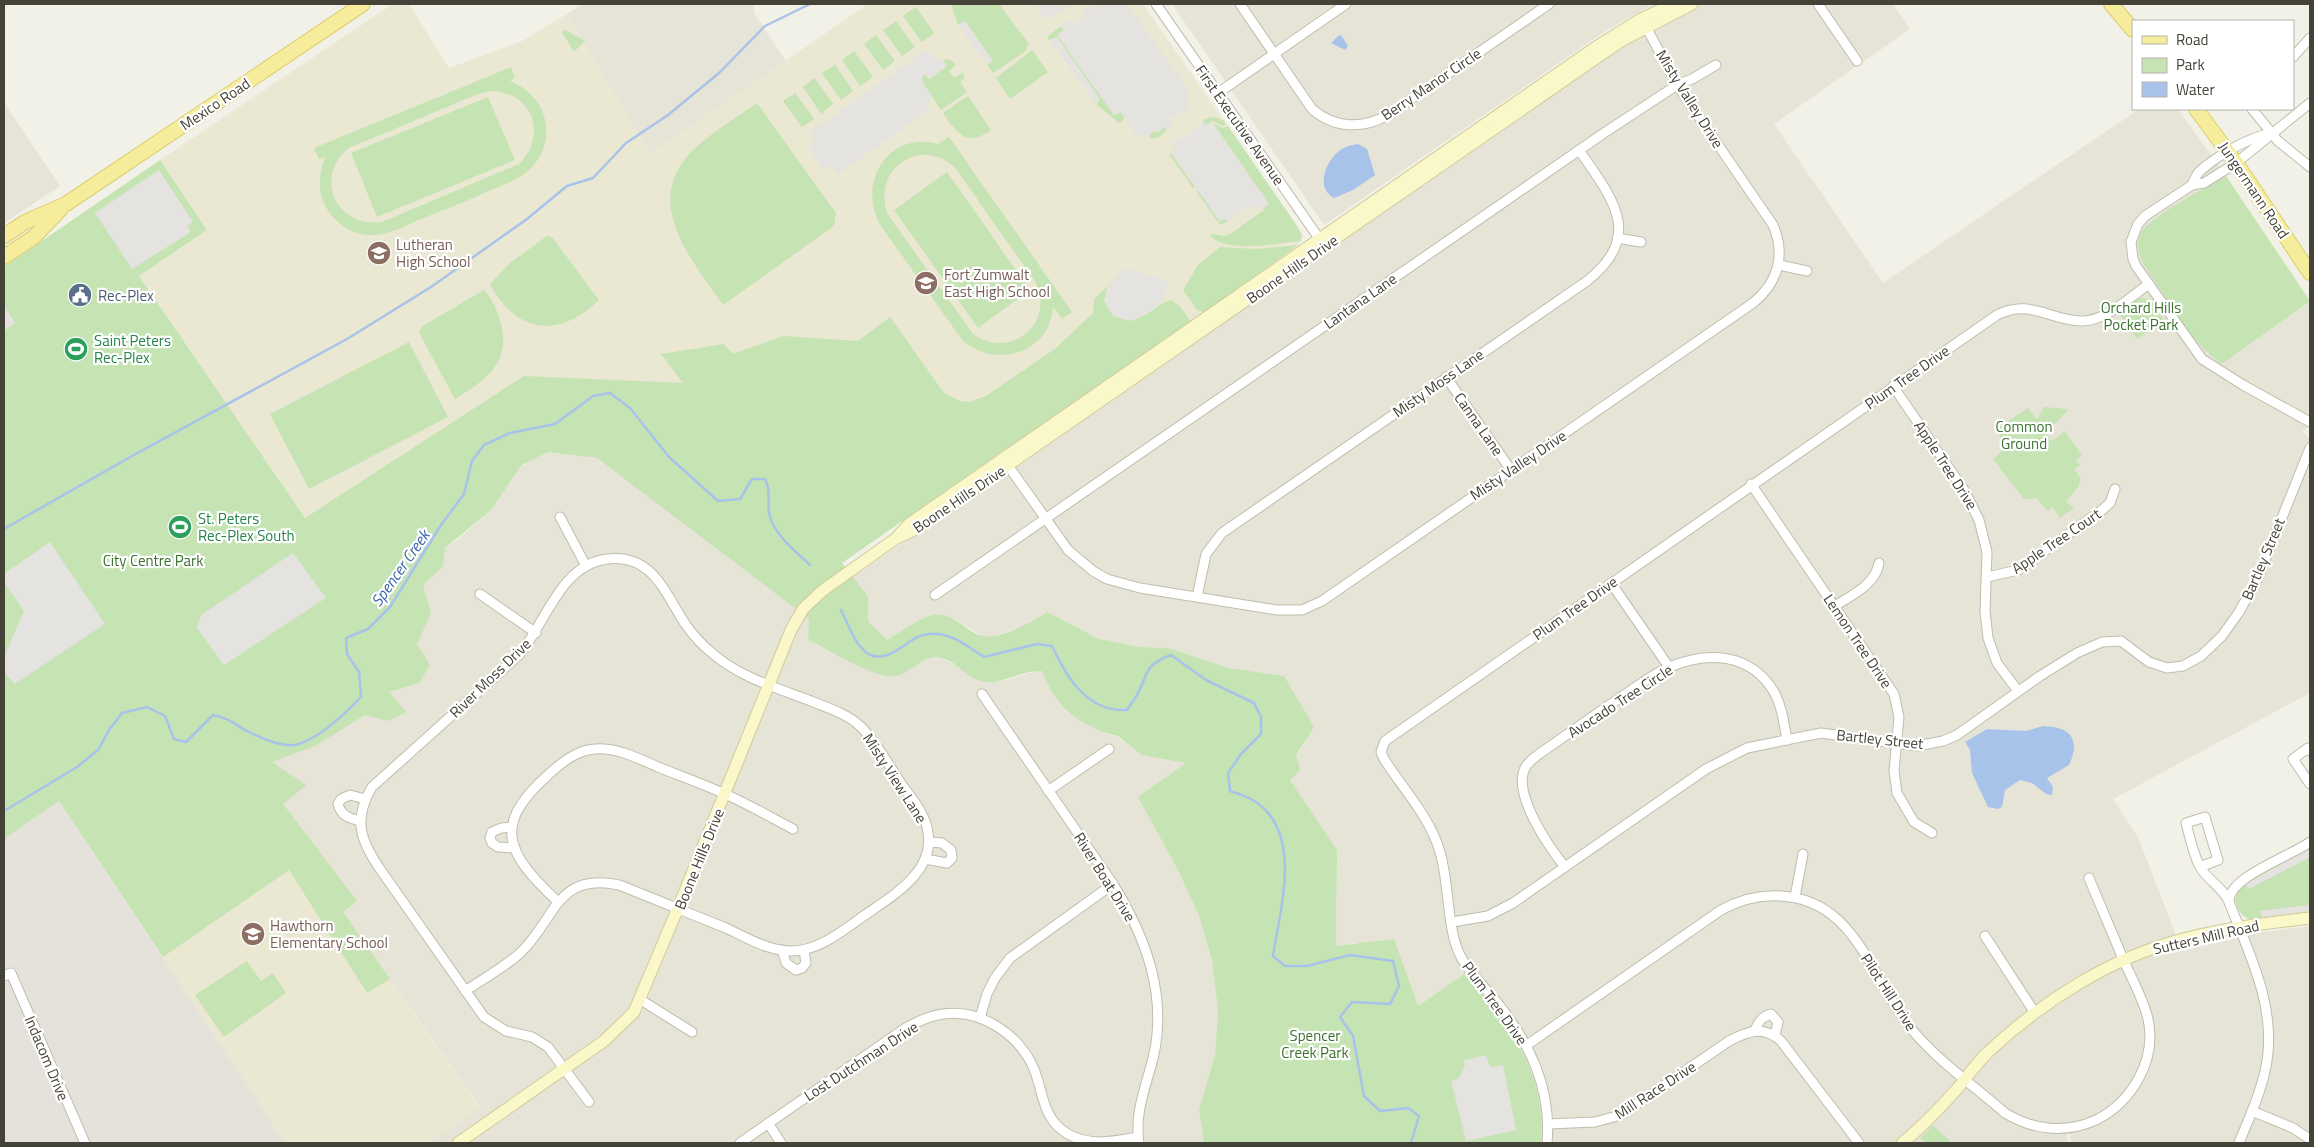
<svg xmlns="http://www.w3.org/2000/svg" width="2314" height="1147" font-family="'Titillium Web',sans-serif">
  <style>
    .residential { fill: #e6e4d6 }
    .industrial { fill: #e5e2dc }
    .education { fill: #eae8d2 }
    .green { fill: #c5e3b3; fill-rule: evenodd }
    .parking { fill: #e4e3df }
    .water { fill: #a8c3ea }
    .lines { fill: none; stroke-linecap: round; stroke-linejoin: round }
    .stream { stroke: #a8c3ea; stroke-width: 2.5 }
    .street-casing { stroke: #c0bdad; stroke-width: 11 }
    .secondary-casing { stroke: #cfca9a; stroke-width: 13 }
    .primary-casing { stroke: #dacd6d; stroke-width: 16 }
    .street { stroke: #fff; stroke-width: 9 }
    .secondary { stroke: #faf7c9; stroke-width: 11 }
    .primary { stroke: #f6ed9c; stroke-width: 14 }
    .labels { text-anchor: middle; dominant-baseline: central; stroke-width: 4.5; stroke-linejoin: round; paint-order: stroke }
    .street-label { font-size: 15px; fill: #454237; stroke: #fff }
    .education-label { font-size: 15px; fill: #785e54; stroke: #fff; text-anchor: start }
    .service-label { font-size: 15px; fill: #4e5e75; stroke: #fff; text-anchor: start }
    .park-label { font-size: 15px; fill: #3c722e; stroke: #fff }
    .leisure-label { font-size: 15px; fill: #27864d; stroke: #fff; text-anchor: start }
    .water-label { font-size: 16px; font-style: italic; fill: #3864a8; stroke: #fff }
  </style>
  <rect width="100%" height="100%" fill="#f2f1e7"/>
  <!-- residential -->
  <g class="residential">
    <polygon points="584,4 754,4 754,13 786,61 650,154 567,14"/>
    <polygon points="1172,4 1653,4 1601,34 1324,225"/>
    <polygon points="1700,4 1893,4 1910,29 1774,124 1883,283 2139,109 2178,109 2226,176 2178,205 2222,364 2310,301 2310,425 2303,432 2310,439 2310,693 2113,799 2138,837 2182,951 2263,932 2310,926 2310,1143 2071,1143 2070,1134 2067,1134 2068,1143 1952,1143 1933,1125 1920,1138 1926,1143 1541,1143 1520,1045 1466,973 1418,1006 1353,943 1336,947 1337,850 1290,780 1296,755 1304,744 1284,676 1229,668 1168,648 1139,647 1099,639 1047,612 1023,626 994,636 982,636 954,618 935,615 887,640 868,621 868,596 853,577 1620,47"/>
    <polygon points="4,103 60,186 4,223"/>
    <polygon points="547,452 597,458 809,619 808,640 862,668 882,675 898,676 917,663 930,658 942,658 984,682 1007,680 1036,671 1042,671 1051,691 1064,708 1102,732 1118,737 1141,755 1187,763 1177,868 1199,916 1212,960 1218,1010 1215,1055 1199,1110 1204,1143 429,1143 480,1107 200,709 456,541 491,510 522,466"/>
  </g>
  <!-- industrial -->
  <polygon class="industrial" points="59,801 286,1143 4,1143 4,839"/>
  <!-- education -->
  <g class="education">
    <polygon points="393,4 409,4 449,68 522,41 567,14 650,154 868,4 1143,4 1297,226 1302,235 1301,242 1286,255 842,562 683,383 305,518 139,276 207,230 160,160"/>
    <polygon points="200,709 480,1108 429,1143 286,1143 59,801"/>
  </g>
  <!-- green -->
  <g class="green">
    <polygon points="951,4 999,4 1029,44 1026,47 1027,50 993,73 987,64 993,61 965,21 958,25"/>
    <polygon points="916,7 934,33 922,42 903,16"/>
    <polygon points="896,21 915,47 902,56 883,30"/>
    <polygon points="1061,26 1064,30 1058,36 1114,115 1121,112 1125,116 1124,119 1119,123 1096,104 1100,99 1057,37 1049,40 1047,37"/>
    <polygon points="565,30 585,41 574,52 562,32"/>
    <polygon points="876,35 895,61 883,70 864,44"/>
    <polygon points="1032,50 1048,72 1010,99 996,78"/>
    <polygon points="854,51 873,77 860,86 842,60"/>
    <polygon points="945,59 951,60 956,65 949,71 954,78 962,73 965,77 960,82 967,92 941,110 923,83 922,78 924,74 929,79 947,66 944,62"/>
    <polygon points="835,65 853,91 841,100 822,73"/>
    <path d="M511,67L515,78L510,81C559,101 558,162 510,182C481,195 451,207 421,219C407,225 391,234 375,235C356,236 339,227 329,212C317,195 318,176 325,157L319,159L314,148ZM491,91C533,92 548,135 519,164L382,222C336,228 313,177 349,148L478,94Z"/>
    <polygon points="815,78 833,104 821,114 803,87"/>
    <polygon points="795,93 814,119 802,127 783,101"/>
    <path d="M968,96L991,130C967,148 957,133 943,113Z"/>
    <polygon points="488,97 515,160 377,217 351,153"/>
    <path d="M757,103L836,213L834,226L723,305C692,260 641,203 692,151C709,134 736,118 757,103Z"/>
    <polygon points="1213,117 1223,120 1226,124 1223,126 1212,121 1206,125 1204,125 1203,120"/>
    <path d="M1213,123L1223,128L1228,126L1297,226L1302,235L1301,241C1276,243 1230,254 1210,236L1213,234L1224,236L1230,234L1264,210L1263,208L1269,204Z"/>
    <path d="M1164,127L1167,130C1163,134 1156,141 1150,138L1149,134Z"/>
    <path d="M949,137L1072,312L1062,319L1053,307C1050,353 996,369 963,341L883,229C855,188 885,130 938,144ZM918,155C933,154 945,158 956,169L1036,283C1055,325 1010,360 973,334L888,215C878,188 890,162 918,155Z"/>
    <polygon points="1171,153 1195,187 1193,188 1169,154"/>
    <path d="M160,160L207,230L139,276L305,518L524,376L683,383L661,354L724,344L733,354L783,336L858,341L890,317L944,393L960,401L969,402L986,396L1056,348L1093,313L1094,299L1108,286L1104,300C1112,316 1122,325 1141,317C1153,312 1157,303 1172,300L1181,308L1190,321L842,563L868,596V621L887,640C899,633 921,617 934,615C956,612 966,633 983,636C1002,639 1031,622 1047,612L1099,639L1139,647L1168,648L1229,668L1284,676L1314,727L1296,755L1300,770L1290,780L1337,850L1336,946L1394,939L1418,1006L1466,973C1508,1025 1547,1071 1541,1143H1204L1199,1110L1215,1055L1218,1010L1212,960L1199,916L1177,868L1138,797L1186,763L1141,755L1118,736L1102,732L1079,720L1064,708L1051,691L1042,671C1023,670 1005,683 986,682C970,681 957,662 942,658C922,653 911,674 896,676C873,679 830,650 808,640L809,619L597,458L548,452L522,465L491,510L445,548L443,566L423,585L431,613L417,644L430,665L419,683L389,692L406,712L388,721L365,715L315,746L272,762L306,785L283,804L357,901L343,912L390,979L367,993L289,870L163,957L59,801L4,839V267Z"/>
    <polygon points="947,172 1030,290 978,328 894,210"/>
    <path d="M2226,176L2310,301L2222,364C2190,343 2166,297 2144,265C2139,255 2136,246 2140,235C2148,217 2207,187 2226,176Z"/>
    <polygon points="1198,190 1220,222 1224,218 1228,221 1220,225 1196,191"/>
    <path d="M547,236L552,237L599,300C559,339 517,334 490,284L510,263Z"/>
    <polygon points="1298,245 1204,312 1197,310 1183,290 1198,265 1220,247 1256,249"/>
    <path d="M484,290C493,300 498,312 501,324C511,363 485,381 455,399L419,333L421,327Z"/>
    <polygon points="2144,298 2151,301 2164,320 2137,339 2118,312 2136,299"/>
    <polygon points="409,342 448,417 309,489 270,414"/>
    <polygon points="2044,407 2069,409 2046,433 2052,441 2065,431 2082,456 2076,460 2080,465 2074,469 2081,479 2078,487 2066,502 2074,508 2060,518 2053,507 2047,511 2037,498 2024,499 1993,459 2007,446 1995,430 2028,408 2037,420"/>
    <path d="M2310,847V911L2249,919C2240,915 2237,909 2235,899C2240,876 2291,861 2310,847Z"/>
    <polygon points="247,961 261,981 273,973 286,993 224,1037 195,995"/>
    <polygon points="1933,1125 1952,1143 1926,1143 1920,1138"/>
  </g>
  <!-- parking -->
  <g class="parking">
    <polygon points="1035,4 1071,4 1047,20"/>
    <polygon points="1103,4 1127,4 1190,92 1185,98 1191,105 1183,114 1181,111 1170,119 1174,123 1167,130 1164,127 1157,133 1155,130 1149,134 1151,139 1135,134 1121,112 1114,115 1057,35 1064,30 1061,26 1069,20 1073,25 1085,17 1081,11 1089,5 1093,11"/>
    <polygon points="965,21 993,61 987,64 958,25"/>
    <polygon points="1056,37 1100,99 1096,104 1049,40"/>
    <polygon points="926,50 947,66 929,79 926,75 924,74 922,78 923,83 933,98 925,104 929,110 838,174 831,165 824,171 808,147 815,141 809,133"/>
    <polygon points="1203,122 1206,125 1211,122 1269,204 1263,208 1248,206 1227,222 1225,218 1220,222 1171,153 1170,151 1177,146 1171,143 1183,136 1184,139"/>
    <polygon points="159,170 193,222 187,226 191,232 132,269 95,213"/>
    <polygon points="1125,268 1170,282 1161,302 1141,317 1131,321 1113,316 1104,300 1108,286"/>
    <polygon points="4,305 15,323 4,331"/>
    <polygon points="50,542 105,624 15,684 4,672 4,657 24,611 4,582 4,574"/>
    <polygon points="293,553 326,598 224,665 197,628 201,615"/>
    <polygon points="2310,848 2310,857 2307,859 2249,889 2245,884"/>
    <polygon points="2310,905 2310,911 2263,917 2259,911"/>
    <polygon points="1486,1055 1489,1064 1492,1067 1503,1065 1516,1130 1466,1141 1451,1081 1459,1078 1465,1065 1464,1060"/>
  </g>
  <!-- water -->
  <g class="water">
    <polygon points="1341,35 1348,46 1345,50 1331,43 1338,36"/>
    <path d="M1358,144L1367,149L1375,175L1353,190L1334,198C1313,187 1328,154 1346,147C1350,145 1354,145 1358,144Z"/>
    <path d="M2043,726C2071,727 2081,739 2069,765L2047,778L2053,787L2052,795L2046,794L2032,783L2020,780L2005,790L2002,807L1998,809L1988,807L1972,773L1970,750L1965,742L1987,729L2026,731Z"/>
  </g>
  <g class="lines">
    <!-- stream -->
    <g class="stream">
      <polyline points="4,529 132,456 347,339 431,287 527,219 567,186 593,178 626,143 668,115 719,73 765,26 810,4"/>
      <path d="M841,610C855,639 865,674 902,647C911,641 917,635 929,634C951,632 967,646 984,657L1037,644L1052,646C1067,678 1087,712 1127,710C1130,705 1135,699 1138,693C1149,672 1144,665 1171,655L1206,680L1254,703L1261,717V734L1241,754L1228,773L1230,791C1237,793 1245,796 1251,799C1305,829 1280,909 1273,956L1285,966H1307L1350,955L1393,961L1399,986L1390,1004L1352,1002L1340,1017L1353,1036L1364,1096L1380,1111L1408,1108L1419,1116L1411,1143"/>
      <path d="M4,811L77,767L98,750L109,730L122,713L147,707L165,716L174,739L186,742L213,715C230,718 236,726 251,733C263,739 285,749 299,744C322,736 345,714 361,697L359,672L347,654L346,638L368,629L390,607L441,525L464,494L472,461L484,445L510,433L555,424L593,396L610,393L630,408L669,457L718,501L740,499L752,479H765C772,492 766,504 770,517C776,536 795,551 810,565"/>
    </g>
    <!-- street casing -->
    <g class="street-casing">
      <g id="street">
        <polyline points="1156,4 1323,244"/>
        <path d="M1240,4L1312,109C1335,129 1363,129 1388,115L1549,4"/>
        <polyline points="1818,4 1857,61"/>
        <polyline points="2293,57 2310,38"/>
        <polyline points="1218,93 1346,4"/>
        <polyline points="2310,103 2236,163 2204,183 2192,185 2145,216 2138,224 2131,242 2133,259 2136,266 2202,359 2243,385 2310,422"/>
        <polyline points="2252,109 2278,141 2310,167"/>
        <path d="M2192,185C2194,181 2196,175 2199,172C2216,156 2248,138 2271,133"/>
        <polyline points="1617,238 1641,242"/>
        <polyline points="1779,265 1807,271"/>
        <polyline points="1446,377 1511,470"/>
        <polyline points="1893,386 1964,490 1979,520 1987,552 1985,611 1988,638 1997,663 2018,691"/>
        <path d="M1004,460L1068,550L1093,571L1107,579L1140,588L1277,610H1302L1322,601L1753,303C1778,283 1786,255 1773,225L1677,85L1644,23"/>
        <polyline points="1751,484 1894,694 1899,717 1894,771 1897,793 1914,822 1932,833"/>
        <polyline points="560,517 586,566"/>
        <polyline points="1987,577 2018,570 2102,510 2110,503 2115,489"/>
        <polyline points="1611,583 1669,667"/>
        <polyline points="480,594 536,633"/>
        <polyline points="935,595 1604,133 1677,85 1692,79 1716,65"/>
        <path d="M1197,597L1206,554L1222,533L1587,281C1645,235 1612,198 1579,150"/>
        <path d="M1835,606C1852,595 1876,584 1879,563"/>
        <path d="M982,694L1113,884C1145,936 1167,993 1154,1054C1147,1085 1134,1111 1139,1143"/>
        <polyline points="2310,751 2308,748 2293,759 2310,784"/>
        <polyline points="1048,791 1109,749"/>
        <path d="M360,821C349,818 341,816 338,804L341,799L350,795L365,799"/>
        <polyline points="512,827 501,828 492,832 490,838 492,843 498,847 515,848"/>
        <polyline points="925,859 947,863 952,858 951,850 942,843 929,842"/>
        <path d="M1565,867C1549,847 1512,794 1525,768C1528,762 1534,758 1539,754C1566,735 1594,716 1621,697C1637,687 1652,674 1670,667C1708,651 1751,653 1774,692C1782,706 1784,724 1787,740"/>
        <path d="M2200,867L2218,860L2205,817L2186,823C2190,837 2193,854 2200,867C2207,880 2224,888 2229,902C2250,955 2279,1012 2265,1071C2260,1096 2248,1120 2239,1143"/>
        <polyline points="1795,897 1803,854"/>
        <path d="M2229,900C2231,876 2291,856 2310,842"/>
        <path d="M557,901C508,855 490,826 548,775C564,760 581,747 604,749C623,750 641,760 658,767C680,776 703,784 725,794C748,804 770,817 793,829"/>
        <polyline points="1452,922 1488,916 1513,903 1706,769 1747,748 1821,733 1917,746 1943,741 1957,735 2040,676 2077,653 2102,642 2121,641 2149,662 2167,668 2183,666 2201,656 2222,636 2239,612 2257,580 2310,448"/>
        <polyline points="1985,936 2035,1013"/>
        <polyline points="782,950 786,963 796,970 802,968 806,963 804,951"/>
        <polyline points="4,976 11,973 85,1143"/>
        <path d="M465,991C483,979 503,968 519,954C555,922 555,871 619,885C655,899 690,914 726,928C745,937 767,950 789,951C818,952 842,931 865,915C895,894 938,870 927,827C923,811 910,796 900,782C888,764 877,743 861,727C848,714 828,708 811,701C777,688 739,677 712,653C702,645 693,635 686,625C665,594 653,553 607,559C560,565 546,623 519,655L372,787C353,819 360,840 380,869L484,1017L506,1031L532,1037L548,1047L589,1102"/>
        <polyline points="641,1000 692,1032"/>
        <polyline points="980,1018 987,994 995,978 1010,958 1113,884"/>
        <path d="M1755,1031C1758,1022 1762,1016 1771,1014L1778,1022L1775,1035"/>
        <path d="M1527,1045L1721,910C1743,898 1765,893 1790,897C1857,906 1873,981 1909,1026C1935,1059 1973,1085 2005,1113C2033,1130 2065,1134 2096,1120C2132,1102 2157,1060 2148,1019C2143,998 2132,979 2123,959C2112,932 2100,905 2089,878"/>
        <polyline points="2252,1111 2293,1128 2308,1138"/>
        <polyline points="768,1123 781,1143"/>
        <path d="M1548,1124L1595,1122L1621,1115L1729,1041C1748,1031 1764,1025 1781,1041L1859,1143"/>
        <path d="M740,1143L904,1029C916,1022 929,1016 943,1014C981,1009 1019,1034 1034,1069C1044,1094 1042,1119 1068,1134C1090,1147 1115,1141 1138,1137"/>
        <path d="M1547,1143C1552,1088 1529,1042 1496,1001C1484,986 1467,971 1459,953C1447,927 1449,882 1440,852C1430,817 1403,789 1384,759L1381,752L1385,741L1997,315C2030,298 2050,321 2082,321C2106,321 2130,297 2149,284"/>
      </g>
    </g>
    <!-- secondary casing -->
    <g class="secondary-casing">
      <g id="secondary">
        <polyline points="898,536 909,524 1596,47 1641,19 1673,4"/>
        <polyline points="458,1143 604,1041 634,1012 678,908 791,630 803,609 822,591 895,539 914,530 1621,41 1692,4"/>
        <path d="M1902,1143C1922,1127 1939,1109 1956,1090C1967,1077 1976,1064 1988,1052C2043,1001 2110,958 2183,939C2225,928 2268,923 2310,918"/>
      </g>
    </g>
    <!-- primary casing -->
    <g class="primary-casing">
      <g id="primary">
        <polyline points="2111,4 2133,30"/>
        <polyline points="2196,109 2236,163 2310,273"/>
        <polyline points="4,236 25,222 66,204 363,4"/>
        <polyline points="4,257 34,237 60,210"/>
      </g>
    </g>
    <!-- street -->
    <use href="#street" class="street"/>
    <!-- secondary -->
    <use href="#secondary" class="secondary"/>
    <!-- primary -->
    <use href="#primary" class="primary"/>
  </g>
  <!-- icons -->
  <defs>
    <g id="school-disc" transform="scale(1.25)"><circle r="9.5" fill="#8d6e63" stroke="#fff"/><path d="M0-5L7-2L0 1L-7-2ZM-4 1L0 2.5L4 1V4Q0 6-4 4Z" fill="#fff"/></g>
    <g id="civic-disc" transform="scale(1.25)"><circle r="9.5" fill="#5c6f8a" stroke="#fff"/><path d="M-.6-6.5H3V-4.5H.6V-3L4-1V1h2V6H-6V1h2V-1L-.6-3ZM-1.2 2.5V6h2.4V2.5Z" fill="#fff"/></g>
    <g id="stadium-disc" transform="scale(1.25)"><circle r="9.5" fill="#2e9e5b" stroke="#fff"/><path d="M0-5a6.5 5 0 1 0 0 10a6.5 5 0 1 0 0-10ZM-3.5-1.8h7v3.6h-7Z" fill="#fff"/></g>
  </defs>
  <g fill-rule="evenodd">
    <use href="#school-disc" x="379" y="253"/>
    <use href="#school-disc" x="926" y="283"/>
    <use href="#civic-disc" x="80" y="295"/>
    <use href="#stadium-disc" x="76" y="349"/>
    <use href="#stadium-disc" x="180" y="527"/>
    <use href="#school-disc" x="253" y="934"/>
  </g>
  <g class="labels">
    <!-- street labels -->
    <g class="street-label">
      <text transform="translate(1431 84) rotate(-34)">Berry Manor Circle</text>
      <text transform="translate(1690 99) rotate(58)">Misty Valley Drive</text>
      <text transform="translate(215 104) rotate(-34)">Mexico Road</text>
      <text transform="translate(1240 125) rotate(55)">First Executive Avenue</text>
      <text transform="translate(2254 190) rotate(56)">Jungermann Road</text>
      <text transform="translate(1292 269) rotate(-35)">Boone Hills Drive</text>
      <text transform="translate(1360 301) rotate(-35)">Lantana Lane</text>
      <text transform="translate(1907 377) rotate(-35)">Plum Tree Drive</text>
      <text transform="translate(1438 383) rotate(-35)">Misty Moss Lane</text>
      <text transform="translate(1479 424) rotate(55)">Canna Lane</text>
      <text transform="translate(1518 465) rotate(-34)">Misty Valley Drive</text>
      <text transform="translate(1946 465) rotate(57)">Apple Tree Drive</text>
      <text transform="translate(959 499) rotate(-34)">Boone Hills Drive</text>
      <text transform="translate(2056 541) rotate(-34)">Apple Tree Court</text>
      <text transform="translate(2263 559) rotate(-67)">Bartley Street</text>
      <text transform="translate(1575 608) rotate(-35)">Plum Tree Drive</text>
      <text transform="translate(1858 641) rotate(56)">Lemon Tree Drive</text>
      <text transform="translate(490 678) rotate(-44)">River Moss Drive</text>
      <text transform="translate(1620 701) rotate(-33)">Avocado Tree Circle</text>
      <text transform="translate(1880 739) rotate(6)">Bartley Street</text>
      <text transform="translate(895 778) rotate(57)">Misty View Lane</text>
      <text transform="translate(699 859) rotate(-68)">Boone Hills Drive</text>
      <text transform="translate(1105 877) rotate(58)">River Boat Drive</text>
      <text transform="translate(2206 937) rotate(-13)">Sutters Mill Road</text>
      <text transform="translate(1889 992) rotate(57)">Pilot Hill Drive</text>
      <text transform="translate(1495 1003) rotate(54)">Plum Tree Drive</text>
      <text transform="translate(47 1058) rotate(67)">Indacom Drive</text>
      <text transform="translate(861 1061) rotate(-33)">Lost Dutchman Drive</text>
      <text transform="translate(1655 1090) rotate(-33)">Mill Race Drive</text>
    </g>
    <!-- education labels -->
    <g class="education-label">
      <text x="396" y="244">Lutheran<tspan x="396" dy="17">High School</tspan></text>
      <text x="944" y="274">Fort Zumwalt<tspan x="944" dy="17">East High School</tspan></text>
      <text x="270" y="925">Hawthorn<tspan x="270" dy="17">Elementary School</tspan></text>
    </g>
    <!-- service labels -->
    <g class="service-label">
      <text x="98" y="295">Rec-Plex</text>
    </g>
    <!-- park labels -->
    <g class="park-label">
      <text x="2141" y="307">Orchard Hills<tspan x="2141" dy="17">Pocket Park</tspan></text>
      <text x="2024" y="426">Common<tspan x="2024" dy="17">Ground</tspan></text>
      <text x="153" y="560">City Centre Park</text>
      <text x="1315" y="1035">Spencer<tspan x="1315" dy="17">Creek Park</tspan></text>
    </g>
    <!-- leisure labels -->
    <g class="leisure-label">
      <text x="94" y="340">Saint Peters<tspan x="94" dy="17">Rec-Plex</tspan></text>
      <text x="198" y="518">St. Peters<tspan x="198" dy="17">Rec-Plex South</tspan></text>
    </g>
    <!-- water labels -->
    <g class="water-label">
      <text transform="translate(400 568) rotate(-55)">Spencer Creek</text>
    </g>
  </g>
  <!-- border -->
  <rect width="2314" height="1147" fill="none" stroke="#454237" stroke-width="10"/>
  <!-- legend -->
  <rect x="2132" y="20" width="162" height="90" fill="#ffffff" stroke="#b5b3af"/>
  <rect x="2142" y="36" width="25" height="8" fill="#f6ed9c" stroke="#b5b3af"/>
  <text x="2176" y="45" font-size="15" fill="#454237">Road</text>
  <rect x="2142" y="58" width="25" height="15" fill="#c5e3b3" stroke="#b5b3af"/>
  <text x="2176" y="70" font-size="15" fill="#454237">Park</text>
  <rect x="2142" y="82" width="25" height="15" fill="#a8c3ea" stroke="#b5b3af"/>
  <text x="2176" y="95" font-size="15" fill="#454237">Water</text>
</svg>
